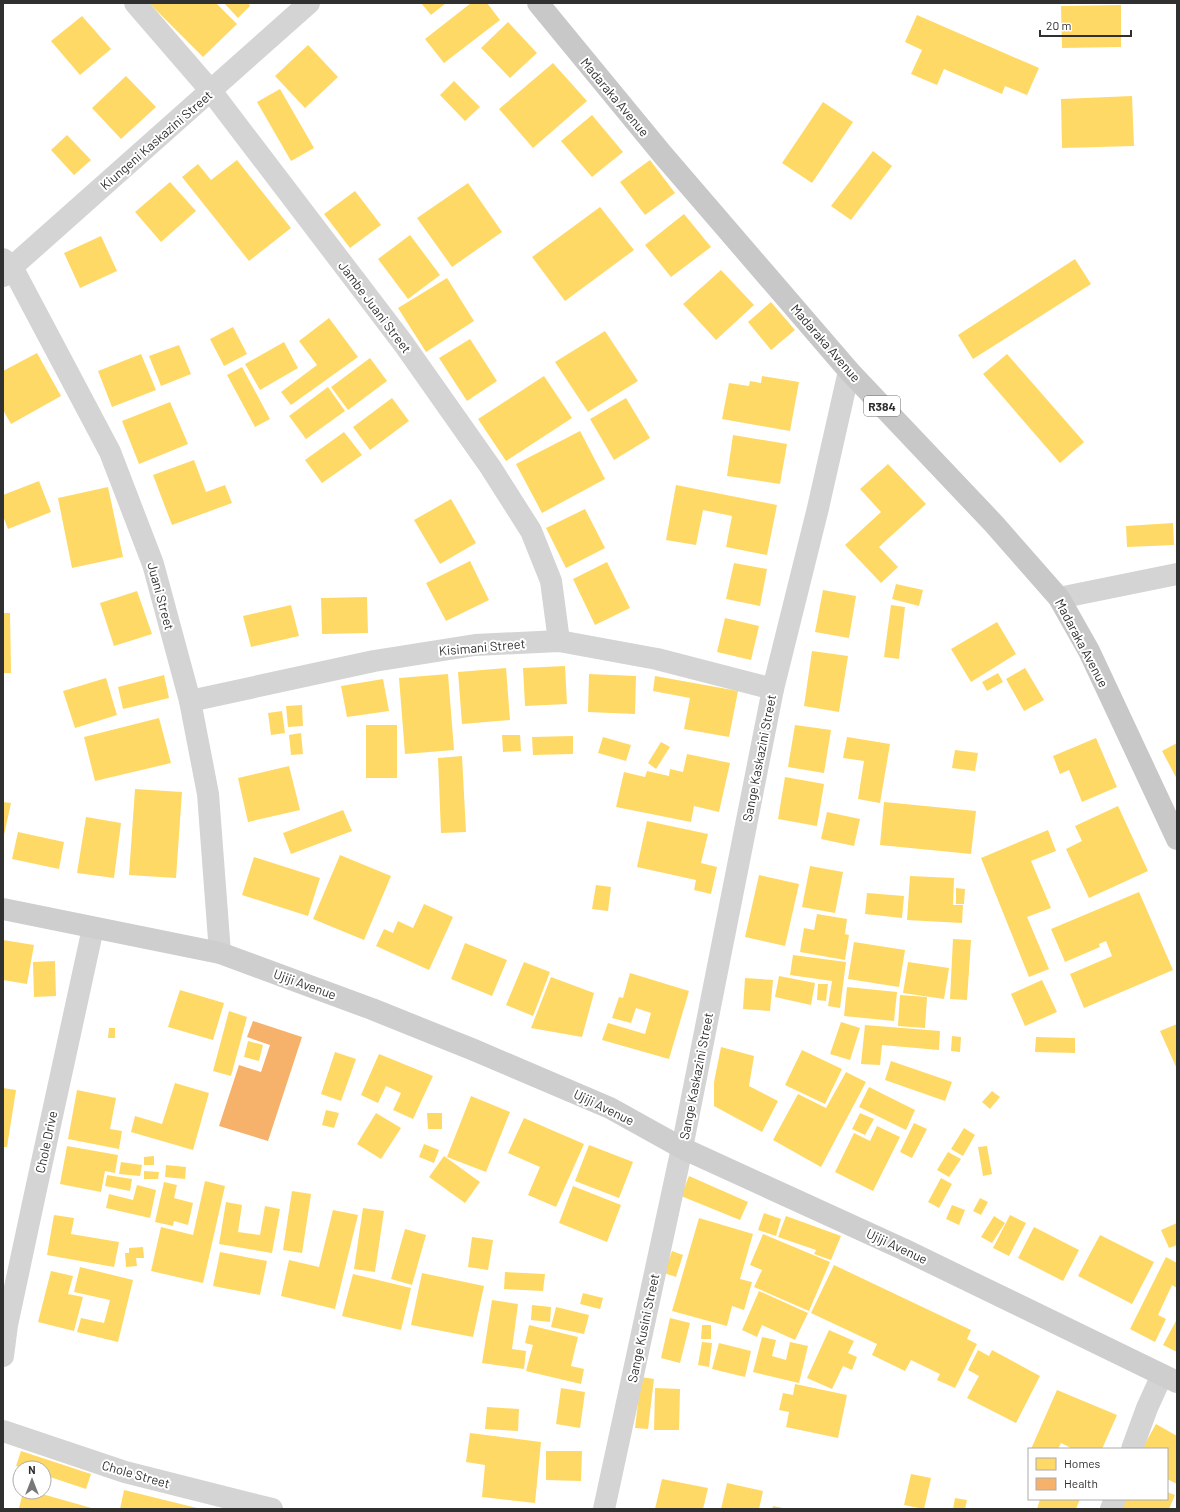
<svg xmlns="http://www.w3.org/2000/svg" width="1180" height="1512" font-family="Barlow,sans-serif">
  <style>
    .homes { fill: #ffd966 }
    .health { fill: #f6b26b }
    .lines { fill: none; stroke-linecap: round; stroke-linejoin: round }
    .street { stroke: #d4d4d4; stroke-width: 22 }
    .secondary { stroke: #cecece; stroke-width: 22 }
    .primary { stroke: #c8c8c8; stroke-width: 22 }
    .labels { text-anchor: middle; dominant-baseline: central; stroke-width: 4; stroke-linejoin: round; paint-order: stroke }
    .shield { fill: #fff; stroke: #6e6e6e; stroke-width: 1 }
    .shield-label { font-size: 12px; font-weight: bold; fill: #303030 }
    .street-label { font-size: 13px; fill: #303030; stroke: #fff }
  </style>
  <rect width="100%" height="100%" fill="#fff"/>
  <!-- homes -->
  <g class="homes">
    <polygon points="149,3 216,3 237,24 203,57"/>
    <polygon points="224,3 248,3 250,6 238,18"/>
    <polygon points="421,3 446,3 431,15"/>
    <polygon points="471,3 487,3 500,20 444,63 425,39"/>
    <polygon points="1121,5 1121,47 1062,48 1061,6"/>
    <polygon points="917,15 1039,68 1027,95 1005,86 1002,94 944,69 937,85 911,74 922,50 905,42"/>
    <polygon points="82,16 111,49 80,75 51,41"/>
    <polygon points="508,22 537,53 510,78 481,48"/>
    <polygon points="308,45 338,77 305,108 275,76"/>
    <polygon points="553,63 587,101 533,148 499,109"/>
    <polygon points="126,76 156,107 121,139 92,108"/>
    <polygon points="454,81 480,107 465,121 440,95"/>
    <polygon points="280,89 314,148 291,161 257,102"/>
    <polygon points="1132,96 1134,146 1062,148 1061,99"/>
    <polygon points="823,102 853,122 812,183 782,163"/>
    <polygon points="592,115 623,152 592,177 561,141"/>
    <polygon points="67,135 91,160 74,175 51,150"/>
    <polygon points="873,151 892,166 851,220 831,206"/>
    <polygon points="237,160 291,228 249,261 182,177 198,164 211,180"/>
    <polygon points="650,160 675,193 645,215 620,182"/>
    <polygon points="170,182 196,211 161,242 135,212"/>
    <polygon points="468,183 502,232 452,267 417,218"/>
    <polygon points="355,191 381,225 350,248 324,214"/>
    <polygon points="600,207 634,250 565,301 532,257"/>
    <polygon points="684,214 711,247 671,277 645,245"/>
    <polygon points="410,235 440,275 408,299 378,259"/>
    <polygon points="101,236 117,271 80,288 64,253"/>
    <polygon points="1075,259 1091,284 973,359 958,335"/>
    <polygon points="721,270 754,305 716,340 683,304"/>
    <polygon points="447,278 474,321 426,352 398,308"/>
    <polygon points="771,302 795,330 771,350 748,322"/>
    <polygon points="329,318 358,357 291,405 281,392 317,365 299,341"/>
    <polygon points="233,327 247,354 224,366 210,339"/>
    <polygon points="605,331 638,381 588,412 555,362"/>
    <polygon points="470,339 497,381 467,401 439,358"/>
    <polygon points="284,342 298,368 260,390 245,364"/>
    <polygon points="179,345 191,374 161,386 149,356"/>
    <polygon points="37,353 61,396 11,424 3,410 3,371"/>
    <polygon points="141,354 156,390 112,407 98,371"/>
    <polygon points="1007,354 1084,442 1060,463 983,374"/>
    <polygon points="370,358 387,381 348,410 331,387"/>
    <polygon points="242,367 270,419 255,427 227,375"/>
    <polygon points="544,376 572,418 506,461 478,419"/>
    <polygon points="762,376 799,382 790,431 722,419 729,383 749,386 750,381 761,383"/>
    <polygon points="328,387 345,411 306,439 289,416"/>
    <polygon points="392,398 409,421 370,450 353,427"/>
    <polygon points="626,398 650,438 614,460 590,419"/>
    <polygon points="170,402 188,444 139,464 122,421"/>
    <polygon points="580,431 605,479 542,513 516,464"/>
    <polygon points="344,432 362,455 322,483 305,460"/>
    <polygon points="733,435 787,444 780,484 727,476"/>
    <polygon points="194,460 206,492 225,485 232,503 172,525 153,475"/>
    <polygon points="888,464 926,504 879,547 898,567 881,583 845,545 881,512 860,489"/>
    <polygon points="39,481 51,512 8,529 3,516 3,495"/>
    <polygon points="676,485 777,505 767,555 726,547 732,516 703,510 696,545 666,540"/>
    <polygon points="108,487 123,557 72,568 58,498"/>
    <polygon points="451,499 476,543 440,564 414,520"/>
    <polygon points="585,509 605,548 566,568 546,528"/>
    <polygon points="1173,523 1174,545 1127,547 1126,526"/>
    <polygon points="470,561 489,600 446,621 426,583"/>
    <polygon points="607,562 630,608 595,625 573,579"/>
    <polygon points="734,563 767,569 760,606 726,599"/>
    <polygon points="896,584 923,590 919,606 892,599"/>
    <polygon points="823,590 856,596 849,638 815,632"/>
    <polygon points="137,591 152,634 114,646 100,603"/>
    <polygon points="367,597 368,633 322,634 321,598"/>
    <polygon points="291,605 299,636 251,647 243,616"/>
    <polygon points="891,605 905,607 899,659 884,657"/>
    <polygon points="3,613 10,613 11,673 3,673"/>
    <polygon points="725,618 759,626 751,660 717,652"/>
    <polygon points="997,622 1016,654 971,682 951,649"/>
    <polygon points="812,651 848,656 839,712 804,706"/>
    <polygon points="565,666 567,704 525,706 523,668"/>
    <polygon points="506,668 510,720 462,724 458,672"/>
    <polygon points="1025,668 1044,700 1024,711 1006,679"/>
    <polygon points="998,673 1003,682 987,691 982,682"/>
    <polygon points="448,674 454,750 405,754 399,678"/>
    <polygon points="589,674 636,676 635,714 588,712"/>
    <polygon points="164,675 169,698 123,709 118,687"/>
    <polygon points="655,676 738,691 729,737 684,729 690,698 653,691"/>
    <polygon points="106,678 117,715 75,728 63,691"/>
    <polygon points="383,679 389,711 347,717 341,686"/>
    <polygon points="302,705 303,726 288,727 286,706"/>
    <polygon points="282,711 285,733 271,735 268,713"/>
    <polygon points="159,718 171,763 95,781 84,737"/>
    <rect x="366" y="725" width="31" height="53"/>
    <polygon points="795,725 831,730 824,773 788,767"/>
    <polygon points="301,733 303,754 291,755 289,735"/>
    <polygon points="502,735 520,735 521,751 503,752"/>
    <polygon points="573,736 573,754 533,755 532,737"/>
    <polygon points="603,737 631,745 626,761 598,753"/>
    <polygon points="847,737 890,744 880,803 858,799 864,761 843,758"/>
    <polygon points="1096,738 1117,787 1082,802 1069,770 1060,774 1053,756"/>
    <polygon points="661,742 670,747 656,769 648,763"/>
    <polygon points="1177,743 1177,779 1162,751"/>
    <polygon points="955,750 978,753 975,771 952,768"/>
    <polygon points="687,754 730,763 719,812 694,806 691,822 616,807 624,772 645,777 647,771 669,776 670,769 683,772"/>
    <polygon points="462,756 466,832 441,833 438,758"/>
    <polygon points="289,766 300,810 248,822 238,778"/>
    <polygon points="785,777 824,784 817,826 778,819"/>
    <polygon points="135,789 182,792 176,878 129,875"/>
    <polygon points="3,802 11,803 4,835 3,835"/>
    <polygon points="884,802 976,811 971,854 880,845"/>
    <polygon points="1118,806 1148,871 1089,898 1066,849 1082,841 1075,826"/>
    <polygon points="343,810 352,831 291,854 283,833"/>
    <polygon points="827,812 860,819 854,846 821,839"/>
    <polygon points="86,817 121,823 114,878 77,873"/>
    <polygon points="647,821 708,834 701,863 717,867 711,894 694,890 696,880 637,867"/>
    <polygon points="1048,830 1056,851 1031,861 1051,908 1027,917 1049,969 1029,977 981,858"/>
    <polygon points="18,832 64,842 59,869 12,859"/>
    <polygon points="340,855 391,876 364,940 313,919"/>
    <polygon points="254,857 320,878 308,916 242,895"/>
    <polygon points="810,866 843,872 835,913 802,907"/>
    <polygon points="759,875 799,884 785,946 745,937"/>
    <polygon points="910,876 954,878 953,905 963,905 962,923 907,920"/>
    <polygon points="596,885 611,887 608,911 592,909"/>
    <polygon points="956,888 965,889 964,904 956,904"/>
    <polygon points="1139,892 1173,970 1084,1008 1070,974 1112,956 1106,941 1099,944 1100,947 1065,962 1051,929"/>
    <polygon points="867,893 904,896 902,918 865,914"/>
    <polygon points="424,904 453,917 429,970 376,946 384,929 393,933 398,921 413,928"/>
    <polygon points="817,914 847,919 845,934 849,935 845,960 800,952 804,928 814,930"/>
    <polygon points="953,939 971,940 967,1000 950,999"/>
    <polygon points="3,940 34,945 27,984 3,980"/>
    <polygon points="854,942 905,950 899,987 848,979"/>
    <polygon points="465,943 507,960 492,996 451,979"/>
    <polygon points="793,955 846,962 840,1008 828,1006 832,981 790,975"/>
    <polygon points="55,961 56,996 34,997 33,962"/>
    <polygon points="524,962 550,972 533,1016 506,1005"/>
    <polygon points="908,962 949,968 944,999 903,993"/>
    <polygon points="630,973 689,991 669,1059 602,1040 608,1023 645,1034 651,1013 636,1008 631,1023 612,1018 619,997 623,998"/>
    <polygon points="779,976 815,983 811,1005 775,997"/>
    <polygon points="551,977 594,993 582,1037 531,1028"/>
    <polygon points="745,978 773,980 770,1011 743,1009"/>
    <polygon points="1042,980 1057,1012 1025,1026 1011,994"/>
    <polygon points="818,984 828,984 826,1001 817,1000"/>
    <polygon points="847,987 897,992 894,1021 844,1016"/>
    <polygon points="180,990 224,1003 213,1040 168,1027"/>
    <polygon points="900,995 927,997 925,1028 898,1026"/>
    <polygon points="229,1011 247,1017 231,1076 213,1071"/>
    <polygon points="841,1022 860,1028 850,1060 830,1054"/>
    <polygon points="1177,1024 1177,1069 1160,1031"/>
    <polygon points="865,1025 940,1031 939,1050 882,1045 880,1065 861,1064"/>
    <polygon points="109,1028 115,1028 115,1038 108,1038"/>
    <polygon points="952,1036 961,1037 960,1052 951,1051"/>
    <polygon points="1036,1037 1075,1038 1075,1053 1035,1052"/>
    <polygon points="248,1041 263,1045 259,1061 244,1057"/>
    <polygon points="721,1047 754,1056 749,1086 778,1101 762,1132 714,1106 714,1082"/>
    <polygon points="802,1050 842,1069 825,1104 785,1085"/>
    <polygon points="335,1052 356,1059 341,1101 321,1094"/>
    <polygon points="379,1054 433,1076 413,1119 393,1110 401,1093 386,1086 378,1103 361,1095"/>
    <polygon points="891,1061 952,1082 945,1101 885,1080"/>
    <polygon points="846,1072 866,1082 821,1167 773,1140 798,1094 826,1108"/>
    <polygon points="175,1083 209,1093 193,1150 131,1132 135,1116 162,1124"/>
    <polygon points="869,1087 915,1110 906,1130 859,1107"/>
    <polygon points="3,1088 16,1090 7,1147 3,1147"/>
    <polygon points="77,1090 116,1098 110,1129 122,1131 119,1149 68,1139"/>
    <polygon points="992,1091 1000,1097 990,1109 982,1102"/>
    <polygon points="471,1096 510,1112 486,1172 447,1157"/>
    <polygon points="326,1110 339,1113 334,1128 322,1125"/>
    <polygon points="376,1113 401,1128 381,1159 357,1144"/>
    <polygon points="427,1113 442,1113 442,1129 428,1129"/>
    <polygon points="860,1113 874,1119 865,1135 852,1129"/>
    <polygon points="524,1118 584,1144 556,1207 528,1195 540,1167 508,1153"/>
    <polygon points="914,1123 927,1129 912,1158 900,1152"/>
    <polygon points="877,1126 900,1137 873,1191 835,1172 854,1133 870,1141"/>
    <polygon points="964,1128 975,1135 963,1156 951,1149"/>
    <polygon points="424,1144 439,1150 434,1163 419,1157"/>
    <polygon points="589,1145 633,1162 619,1198 575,1181"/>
    <polygon points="67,1146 118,1155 115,1173 105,1171 101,1192 60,1184"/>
    <polygon points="987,1146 992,1174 983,1176 978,1147"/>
    <polygon points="948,1152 961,1159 949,1177 937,1170"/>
    <polygon points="154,1156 154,1165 144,1165 144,1157"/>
    <polygon points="444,1156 480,1182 465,1203 429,1177"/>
    <polygon points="121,1162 142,1165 140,1176 119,1174"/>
    <polygon points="166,1165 186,1167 185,1179 165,1177"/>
    <polygon points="144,1171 159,1172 158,1179 144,1179"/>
    <polygon points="107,1175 132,1179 130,1191 105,1186"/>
    <polygon points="689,1176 748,1202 740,1220 681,1196"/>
    <polygon points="941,1178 952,1184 939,1208 928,1202"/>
    <polygon points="205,1181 225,1186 203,1283 151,1271 161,1227 193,1235"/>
    <polygon points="164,1182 177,1185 174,1198 193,1203 188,1225 174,1221 173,1226 155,1222"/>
    <polygon points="137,1185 156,1190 150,1218 106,1208 109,1194 133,1200"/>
    <polygon points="573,1186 621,1205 607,1242 559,1223"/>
    <polygon points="292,1191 311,1194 302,1253 283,1250"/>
    <polygon points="980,1198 988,1202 981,1215 973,1211"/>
    <polygon points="226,1202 242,1205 238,1232 260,1235 265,1206 280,1209 272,1253 219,1244"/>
    <polygon points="952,1205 965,1210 959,1225 946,1219"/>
    <polygon points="363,1208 384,1211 375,1272 354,1269"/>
    <polygon points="333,1210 358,1215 335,1309 281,1296 289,1260 319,1267"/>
    <polygon points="764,1213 781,1219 776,1236 758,1230"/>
    <polygon points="54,1215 74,1218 71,1234 119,1242 114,1267 47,1255"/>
    <polygon points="1010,1215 1026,1223 1009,1256 993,1248"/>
    <polygon points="786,1216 841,1236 831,1260 814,1254 816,1250 778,1237"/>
    <polygon points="994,1216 1005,1223 992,1243 981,1237"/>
    <polygon points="699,1218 753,1234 740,1279 752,1282 744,1310 732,1306 727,1326 672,1311"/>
    <polygon points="1177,1223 1177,1245 1169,1248 1161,1230"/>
    <polygon points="1034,1227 1079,1250 1063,1281 1018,1258"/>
    <polygon points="405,1229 426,1235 412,1285 391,1279"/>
    <polygon points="763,1234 830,1262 809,1311 754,1287 762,1270 750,1265"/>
    <polygon points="1100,1235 1154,1262 1132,1304 1078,1276"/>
    <polygon points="472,1237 493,1240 488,1270 468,1267"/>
    <polygon points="143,1247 144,1258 136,1258 137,1266 126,1267 125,1253 129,1253 129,1248"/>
    <polygon points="672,1251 683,1255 676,1277 664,1273"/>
    <polygon points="220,1252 267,1261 260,1295 213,1286"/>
    <polygon points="1166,1257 1177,1263 1177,1288 1172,1285 1158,1315 1166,1319 1155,1342 1130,1329"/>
    <polygon points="834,1265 971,1330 967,1339 977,1344 955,1388 937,1380 940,1374 911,1360 905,1371 872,1355 877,1344 811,1313"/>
    <polygon points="80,1267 133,1280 118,1342 77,1332 81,1318 104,1323 110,1300 74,1292"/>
    <polygon points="51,1271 73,1276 68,1294 83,1297 74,1331 38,1322"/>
    <polygon points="505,1272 545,1274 543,1291 504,1289"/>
    <polygon points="422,1273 484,1286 473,1337 411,1325"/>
    <polygon points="353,1274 411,1288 401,1330 342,1316"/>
    <polygon points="759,1291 808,1313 795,1340 762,1325 757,1337 742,1330"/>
    <polygon points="583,1293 603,1298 600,1309 580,1304"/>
    <polygon points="492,1300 518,1304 512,1349 526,1351 524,1369 482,1363"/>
    <polygon points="532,1305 551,1307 550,1322 531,1320"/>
    <polygon points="556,1307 589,1315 584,1334 551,1327"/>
    <polygon points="670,1318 690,1323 680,1363 661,1358"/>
    <polygon points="1177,1319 1177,1352 1163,1345"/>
    <polygon points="529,1325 578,1337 571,1366 584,1369 581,1384 526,1371 533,1345 525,1343"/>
    <polygon points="702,1325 711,1325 711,1339 701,1339"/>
    <polygon points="829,1330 854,1341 848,1353 857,1357 852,1370 843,1366 832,1389 807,1378"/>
    <polygon points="762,1337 776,1340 772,1356 786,1360 790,1342 808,1346 799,1383 753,1372"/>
    <polygon points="702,1342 712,1343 709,1367 698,1365"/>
    <polygon points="719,1343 751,1351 745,1377 712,1369"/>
    <polygon points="978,1350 989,1356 992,1350 1040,1376 1016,1423 967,1398 979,1376 968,1370"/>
    <polygon points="641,1377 654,1379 648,1429 635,1428"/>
    <polygon points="795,1384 847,1395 838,1438 786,1427 789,1412 779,1410 783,1393 793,1395"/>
    <polygon points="561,1388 585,1392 580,1428 556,1424"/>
    <polygon points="655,1388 680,1389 679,1430 654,1430"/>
    <polygon points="1057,1390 1117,1415 1102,1449 1073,1449 1061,1443 1058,1449 1031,1449"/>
    <polygon points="487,1407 519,1409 518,1431 485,1429"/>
    <polygon points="1156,1424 1177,1436 1177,1484 1167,1479 1167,1449 1142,1449"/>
    <polygon points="470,1433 541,1442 535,1503 482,1497 485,1465 466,1462"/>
    <polygon points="21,1451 91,1474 86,1489 44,1475 44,1468 22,1468 16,1466"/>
    <polygon points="546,1451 582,1451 581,1481 546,1480"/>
    <polygon points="911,1474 931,1478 924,1509 904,1505"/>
    <polygon points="662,1479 708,1488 703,1509 655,1509"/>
    <polygon points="727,1483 763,1491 759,1509 721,1509"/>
    <polygon points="124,1490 197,1508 197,1509 120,1509"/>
    <polygon points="23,1492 35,1492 95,1509 21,1509 19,1508"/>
    <polygon points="1167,1492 1175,1495 1169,1509 1123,1509 1118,1507 1121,1499 1167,1499"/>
    <polygon points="955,1498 967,1500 965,1509 953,1509"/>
    <polygon points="1040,1499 1080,1499 1076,1509 1037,1509"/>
    <polygon points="773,1506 783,1508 783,1509 772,1509"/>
  </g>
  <!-- health -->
  <polygon class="health" points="253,1021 302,1037 268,1141 219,1126 239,1065 261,1072 270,1045 247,1037"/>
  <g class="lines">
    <!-- street -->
    <g class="street">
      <polyline points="135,3 211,91 403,343 491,468 531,531 551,581 559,641"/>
      <polyline points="3,259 12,267 110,452 153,564 190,701 208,794 220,953"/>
      <polyline points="3,276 12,267 309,3"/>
      <polyline points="1059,598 1177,574"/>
      <polyline points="190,701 374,661 475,645 559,641 657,659 773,689"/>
      <polyline points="3,1356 7,1325 35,1194 93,928"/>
      <polyline points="3,1431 125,1472 272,1509"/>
      <polyline points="1132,1449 1147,1408 1162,1375"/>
      <polyline points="604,1509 682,1148 773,689 818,508 849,371"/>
      <polyline points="1111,1509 1115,1499"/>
    </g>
    <!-- secondary -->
    <polyline class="secondary" points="3,909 220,953 372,1009 474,1050 610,1108 682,1148 903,1249 1177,1382"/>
    <!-- primary -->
    <polyline class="primary" points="538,3 663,155 849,371 994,524 1059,598 1089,651 1177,839"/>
  </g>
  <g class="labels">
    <!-- shield labels -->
    <rect class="shield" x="864" y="396" width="36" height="20" rx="3"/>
    <g class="shield-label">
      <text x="882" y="406">R384</text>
    </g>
    <!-- street labels -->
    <g class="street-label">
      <text transform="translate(615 97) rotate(50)">Madaraka Avenue</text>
      <text transform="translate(156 140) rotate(-41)">Kiungeni Kaskazini Street</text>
      <text transform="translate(375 307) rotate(53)">Jambe Juani Street</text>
      <text transform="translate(826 343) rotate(49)">Madaraka Avenue</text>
      <text transform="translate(161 596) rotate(75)">Juani Street</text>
      <text transform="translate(1082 643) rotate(62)">Madaraka Avenue</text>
      <text transform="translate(482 647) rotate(-5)">Kisimani Street</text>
      <text transform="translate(759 758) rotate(-79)">Sange Kaskazini Street</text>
      <text transform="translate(305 984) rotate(20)">Ujiji Avenue</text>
      <text transform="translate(696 1076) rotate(-79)">Sange Kaskazini Street</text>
      <text transform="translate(604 1107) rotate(26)">Ujiji Avenue</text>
      <text transform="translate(46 1142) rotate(-78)">Chole Drive</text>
      <text transform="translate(897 1246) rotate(25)">Ujiji Avenue</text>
      <text transform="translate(643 1328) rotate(-78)">Sange Kusini Street</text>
      <text transform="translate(136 1474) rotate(16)">Chole Street</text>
    </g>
  </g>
  <!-- border -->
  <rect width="1180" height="1512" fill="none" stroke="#303030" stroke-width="8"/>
  <!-- legend -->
  <rect x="1028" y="1448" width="140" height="52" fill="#ffffff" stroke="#acacac"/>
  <rect x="1036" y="1458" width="20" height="12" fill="#ffd966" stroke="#acacac"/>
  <text x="1064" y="1468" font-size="12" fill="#303030">Homes</text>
  <rect x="1036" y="1478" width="20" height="12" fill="#f6b26b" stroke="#acacac"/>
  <text x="1064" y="1488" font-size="12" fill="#303030">Health</text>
  <!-- north arrow -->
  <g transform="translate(32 1480)"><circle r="19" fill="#ffffff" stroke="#acacac"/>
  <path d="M0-3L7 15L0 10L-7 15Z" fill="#787878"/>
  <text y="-6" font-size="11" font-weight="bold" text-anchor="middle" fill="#303030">N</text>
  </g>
  <!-- scale -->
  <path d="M1040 30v6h91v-6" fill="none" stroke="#303030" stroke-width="2"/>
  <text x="1046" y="30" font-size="12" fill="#303030" stroke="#ffffff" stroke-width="3" paint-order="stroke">20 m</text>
</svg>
